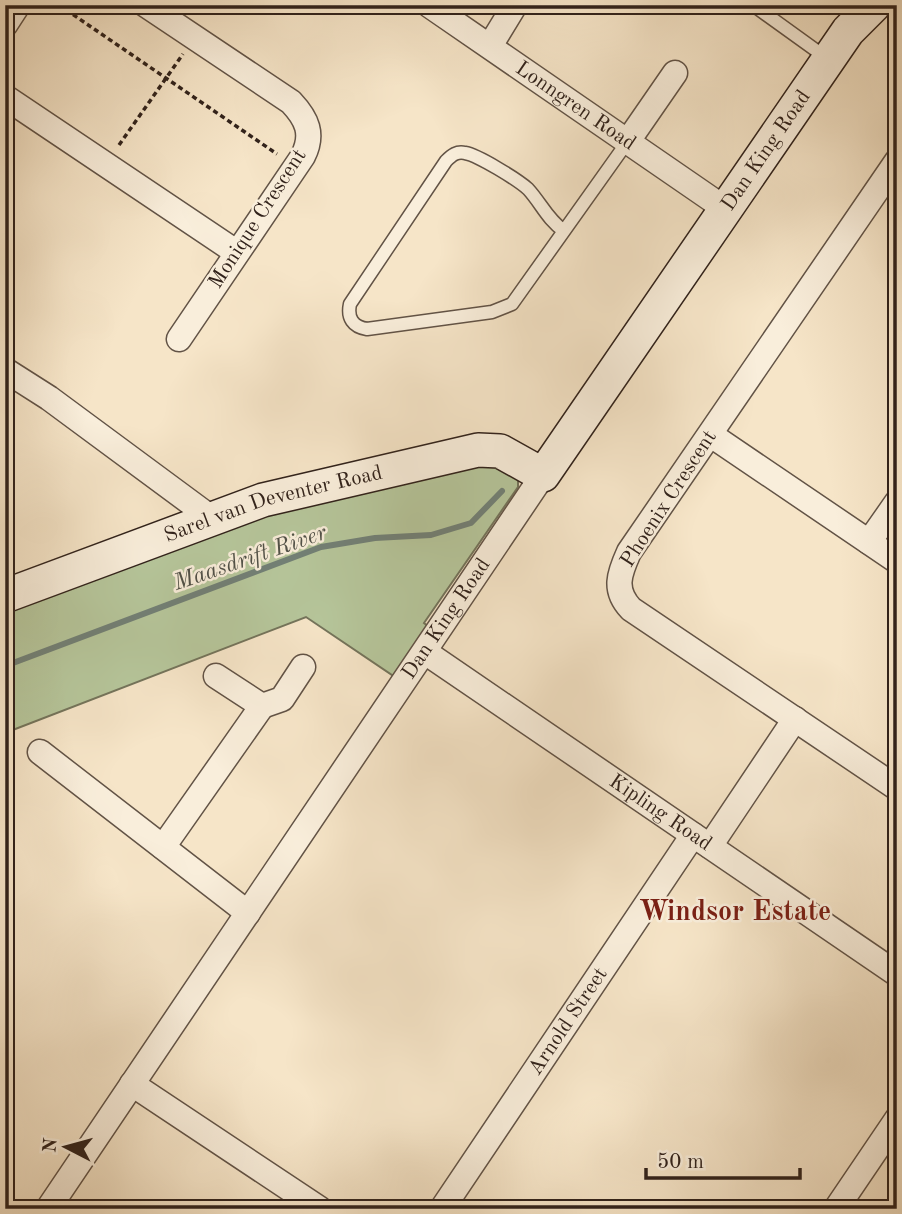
<svg xmlns="http://www.w3.org/2000/svg" width="902" height="1214" font-family="'Old Standard TT',serif">
  <style>
    .green { fill: #b6c69b; stroke: #74745b; stroke-width: 2 }
    .lines { fill: none; stroke-linecap: round; stroke-linejoin: round }
    .stream { stroke: #728076; stroke-width: 6 }
    .building { fill: #d18e6c; stroke: #31221b; stroke-width: 2 }
    .lane-casing { stroke: #625346; stroke-width: 15 }
    .street-casing { stroke: #625346; stroke-width: 27 }
    .secondary-casing { stroke: #31221b; stroke-width: 36 }
    .path { stroke: #31221b; stroke-width: 3.5; stroke-dasharray: 5 3.5; stroke-linecap: butt }
    .lane { stroke: #f9eedb; stroke-width: 12 }
    .street { stroke: #f9eedb; stroke-width: 24 }
    .secondary { stroke: #f9eedb; stroke-width: 33 }
    .labels { text-anchor: middle; dominant-baseline: central; stroke-width: 5; stroke-linejoin: round; paint-order: stroke }
    .street-label { font-size: 21px; fill: #31221b; stroke: #f9eedb }
    .water-label { font-size: 23px; font-style: italic; fill: #515148; stroke: #f9eedb }
    .district-label { font-size: 28px; font-weight: bold; fill: #7a1f14; stroke: #f9eedb }
  </style>
  <rect width="100%" height="100%" fill="#f6e5c8"/>
  <filter id="stains"><feTurbulence type="fractalNoise" baseFrequency=".00286" numOctaves="4"/><feColorMatrix values="0 0 0 0 .2 0 0 0 0 .09 0 0 0 0 .02 0 0 0 .5 -.17"/></filter>
  <radialGradient id="worn" r=".72"><stop offset=".6" stop-color="#630" stop-opacity="0"/><stop offset="1" stop-color="#630" stop-opacity=".3"/></radialGradient>
  <!-- green -->
  <polygon class="green" points="488,462 518,479 518,487 424,623 429,627 395,677 306,617 5,733 5,610 242,519"/>
  <g class="lines">
    <!-- stream -->
    <polyline class="stream" points="5,666 321,547 375,538 431,535 471,523 502,491"/>
  </g>
  <!-- building -->
  <polygon class="building" points="897,1190 897,1209 883,1209"/>
  <g class="lines">
    <!-- lane casing -->
    <g class="lane-casing">
      <g id="lane">
        <polyline points="753,5 828,59"/>
        <path d="M564,231C547,219 541,203 528,189C518,180 478,155 465,153C457,151 452,155 446,161L350,304C347,318 353,327 367,329L492,312L512,304L628,141"/>
      </g>
    </g>
    <!-- street casing -->
    <g class="street-casing">
      <g id="street">
        <path d="M146,5L291,102C307,119 314,134 303,156L179,339"/>
        <path id="s1" d="M429,5L724,208"/>
        <polyline points="5,25 18,5"/>
        <polyline points="490,46 515,5"/>
        <polyline points="5,97 236,252"/>
        <polyline points="628,141 675,73"/>
        <path d="M897,161L629,552C619,574 613,590 631,609L897,788"/>
        <polyline points="5,370 49,398 210,517"/>
        <polyline points="711,435 897,561"/>
        <polyline points="869,542 897,502"/>
        <path id="s2" d="M425,652L897,974"/>
        <polyline points="216,676 262,706 282,699 303,667"/>
        <polyline points="40,752 248,913"/>
        <polyline points="710,846 795,719"/>
        <polyline points="163,847 262,706"/>
        <polyline points="132,1084 320,1209"/>
        <path id="s3" d="M48,1209L543,475"/>
        <path id="s4" d="M442,1209L693,835"/>
        <polyline points="836,1209 897,1119"/>
      </g>
    </g>
    <!-- secondary casing -->
    <g class="secondary-casing">
      <g id="secondary">
        <path id="s5" d="M5,596L263,500L478,450L500,451L543,475L848,31L874,5"/>
      </g>
    </g>
    <!-- path -->
    <g class="path">
      <polyline points="59,5 277,154"/>
      <polyline points="119,145 183,54"/>
    </g>
    <!-- lane -->
    <use href="#lane" class="lane"/>
    <!-- street -->
    <use href="#street" class="street"/>
    <!-- secondary -->
    <use href="#secondary" class="secondary"/>
  </g>
  <g class="labels">
    <!-- street labels -->
    <g class="street-label">
      <text stroke="none"><textPath href="#s1" startOffset="178">Lonngren Road</textPath></text>
      <text stroke="none"><textPath href="#s5" startOffset="961">Dan King Road</textPath></text>
      <text transform="translate(258 219) rotate(-57)">Monique Crescent</text>
      <text transform="translate(669 499) rotate(-57)">Phoenix Crescent</text>
      <text stroke="none"><textPath href="#s5" startOffset="284">Sarel van Deventer Road</textPath></text>
      <text stroke="none"><textPath href="#s3" startOffset="712">Dan King Road</textPath></text>
      <text stroke="none"><textPath href="#s2" startOffset="285">Kipling Road</textPath></text>
      <text stroke="none"><textPath href="#s4" startOffset="226">Arnold Street</textPath></text>
    </g>
    <!-- water labels -->
    <g class="water-label">
      <text transform="translate(250 558) rotate(-19)">Maasdrift River</text>
    </g>
    <!-- district labels -->
    <g class="district-label">
      <text x="735" y="913">Windsor Estate</text>
    </g>
  </g>
  <!-- margin -->
  <rect width="902" height="1214" fill="none" stroke="#f6e5c8" stroke-width="28"/>
  <rect x="7" y="7" width="888" height="1200" fill="none" stroke="#31221b" stroke-width="3.5"/>
  <rect x="14" y="14" width="874" height="1186" fill="none" stroke="#31221b" stroke-width="2"/>
  <!-- north arrow -->
  <g transform="translate(66 1147) rotate(276)" stroke="#f9eedb" stroke-width="5" paint-order="stroke">
  <path d="M0-5L12 26L0 18L-12 26Z" fill="#31221b"/>
  <text y="-10" font-size="19" font-weight="bold" text-anchor="middle" fill="#31221b">N</text>
  </g>
  <!-- scale -->
  <path d="M646 1168v10h154v-10" fill="none" stroke="#31221b" stroke-width="3.5"/>
  <text x="657" y="1168" font-size="21" fill="#31221b" stroke="#f9eedb" stroke-width="5" paint-order="stroke">50 m</text>
  <rect width="100%" height="100%" filter="url(#stains)"/>
  <rect width="100%" height="100%" fill="url(#worn)"/>
</svg>
